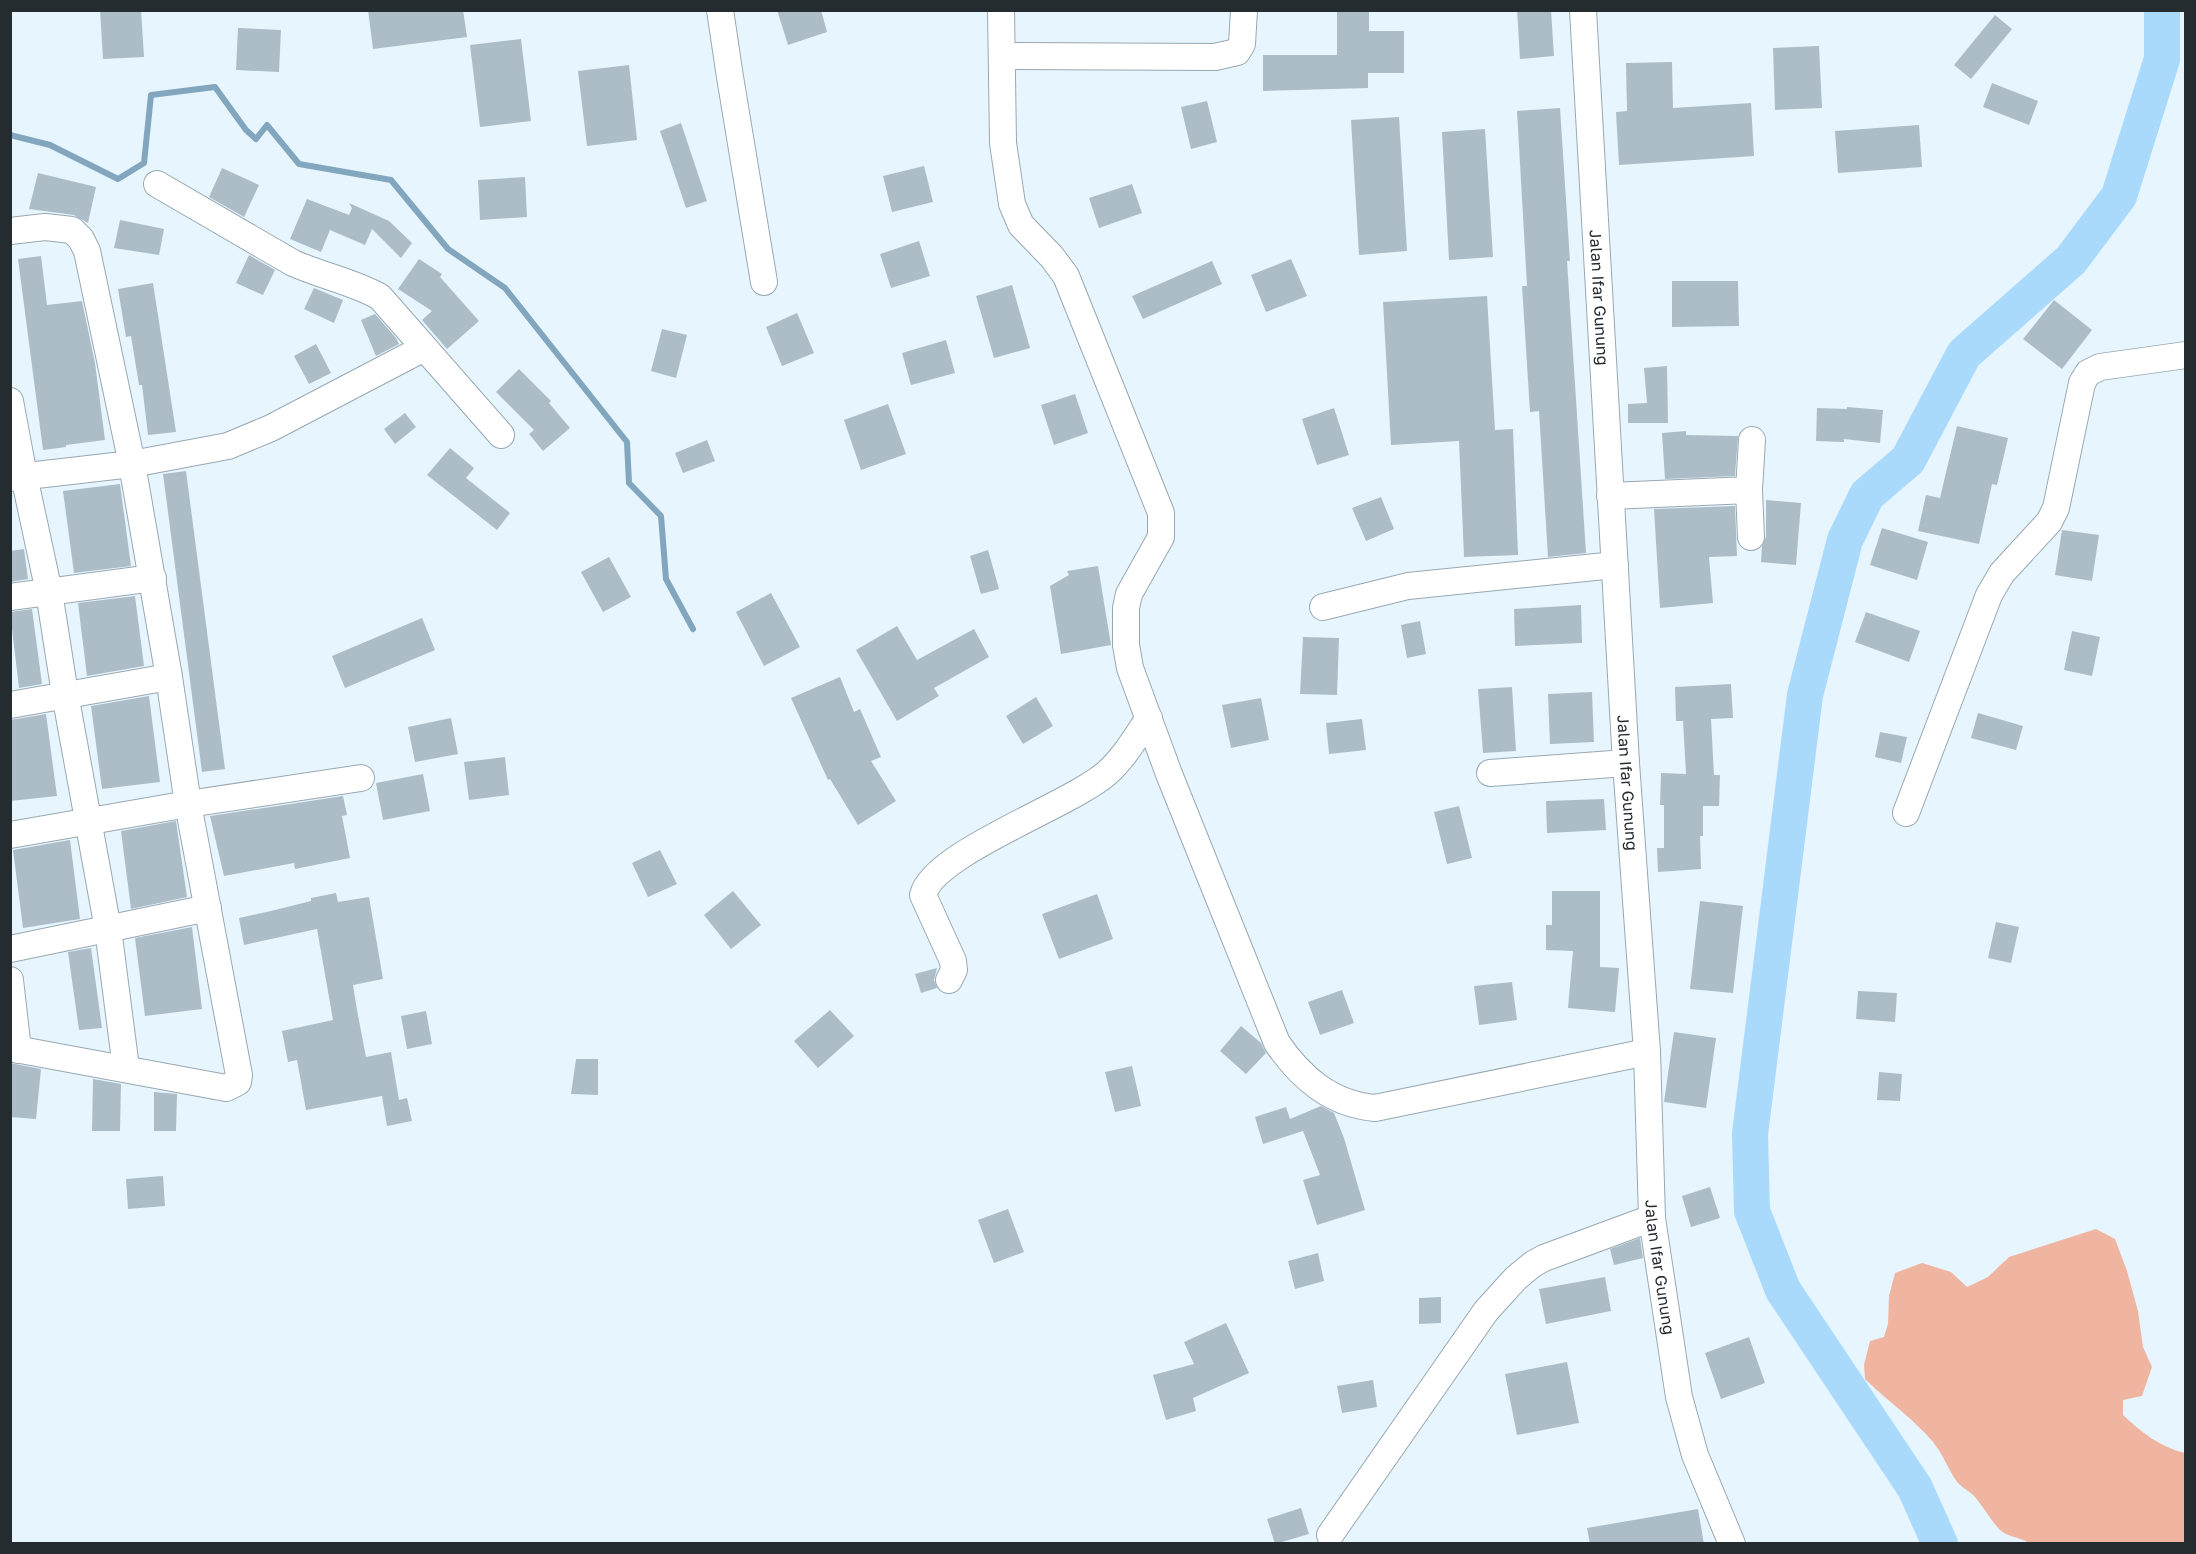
<svg xmlns="http://www.w3.org/2000/svg" width="2196" height="1554" font-family="'Golos Text',sans-serif">
  <style>
    .green { fill: #f0b5a0 }
    .lines { fill: none; stroke-linecap: round; stroke-linejoin: round }
    .stream { stroke: #82a6be; stroke-width: 6 }
    .river { stroke: #aadafb; stroke-width: 36 }
    .building { fill: #adbdc8 }
    .minor-casing { stroke: #98a8b2; stroke-width: 28 }
    .minor { stroke: #fff; stroke-width: 26 }
    .labels { text-anchor: middle; dominant-baseline: central; stroke-width: 5; stroke-linejoin: round; paint-order: stroke }
    .street-label { font-size: 16px; fill: #252c30; stroke: #fff }
  </style>
  <rect width="100%" height="100%" fill="#e7f5fe"/>
  <!-- green -->
  <path class="green" d="M2096,1229L2115,1239L2127,1271L2138,1311L2143,1347L2152,1367L2142,1396L2123,1400V1415C2142,1433 2160,1447 2185,1453V1543H2029C2020,1537 2007,1537 2000,1530C1990,1520 1984,1507 1975,1497C1970,1491 1962,1488 1957,1482C1948,1469 1943,1454 1933,1442C1913,1418 1887,1401 1865,1379L1864,1365L1870,1341L1884,1337L1888,1324L1889,1296L1895,1273L1922,1263L1951,1272L1967,1287L1988,1277L2009,1257Z"/>
  <g class="lines">
    <!-- stream -->
    <polyline class="stream" points="10,135 50,145 118,179 144,163 151,95 215,87 246,130 256,139 267,125 299,164 391,180 448,249 505,288 627,442 629,483 661,516 666,579 693,629"/>
    <!-- river -->
    <polyline class="river" points="1940,1544 1915,1488 1783,1290 1752,1211 1750,1134 1805,695 1845,540 1867,495 1908,460 1964,354 2071,260 2119,196 2162,59 2162,10"/>
  </g>
  <!-- building -->
  <g class="building">
    <polygon points="100,10 141,10 144,57 103,59"/>
    <polygon points="368,10 463,10 467,37 373,49"/>
    <polygon points="777,10 821,10 827,32 788,45"/>
    <polygon points="1337,10 1369,10 1369,31 1404,31 1404,73 1368,73 1368,88 1263,91 1263,55 1337,55"/>
    <polygon points="1517,10 1551,10 1554,56 1520,59"/>
    <polygon points="1995,15 2012,29 1971,79 1954,65"/>
    <polygon points="238,28 281,30 279,72 236,70"/>
    <polygon points="521,39 531,121 480,127 470,45"/>
    <polygon points="1819,46 1822,108 1775,110 1773,48"/>
    <polygon points="1672,62 1673,108 1751,103 1754,156 1619,165 1616,112 1627,111 1626,63"/>
    <polygon points="629,65 637,140 587,146 578,71"/>
    <polygon points="1992,83 2038,101 2029,125 1983,107"/>
    <polygon points="1207,101 1217,142 1191,149 1181,107"/>
    <polygon points="1560,108 1570,261 1567,261 1586,553 1548,557 1539,411 1530,412 1522,286 1527,286 1517,111"/>
    <polygon points="1399,117 1407,251 1359,255 1351,120"/>
    <polygon points="681,123 707,201 686,208 660,131"/>
    <polygon points="1919,125 1922,167 1838,173 1835,131"/>
    <polygon points="1485,129 1493,257 1449,260 1442,132"/>
    <polygon points="924,166 933,202 892,212 883,176"/>
    <polygon points="222,168 259,185 244,217 209,197"/>
    <polygon points="38,173 96,187 88,223 74,215 29,209"/>
    <polygon points="525,177 527,217 480,220 478,180"/>
    <polygon points="1132,184 1142,213 1099,228 1089,198"/>
    <polygon points="307,199 349,215 352,208 349,203 389,221 412,243 401,258 372,229 365,245 330,230 321,252 290,239"/>
    <polygon points="120,220 164,229 159,255 114,248"/>
    <polygon points="919,241 930,276 891,288 880,254"/>
    <polygon points="249,255 275,270 263,295 236,283"/>
    <polygon points="41,256 47,305 82,301 95,363 105,440 66,445 66,447 43,450 18,259"/>
    <polygon points="419,259 442,274 440,277 479,321 447,349 422,320 432,311 398,289"/>
    <polygon points="1291,259 1307,296 1266,312 1251,275"/>
    <polygon points="1212,261 1222,284 1143,319 1132,296"/>
    <polygon points="1672,281 1738,281 1739,326 1672,327"/>
    <polygon points="153,283 176,432 148,435 142,385 139,385 131,336 126,337 118,289"/>
    <polygon points="1012,285 1030,348 994,358 976,296"/>
    <polygon points="314,288 343,300 334,323 304,309"/>
    <polygon points="1487,296 1495,430 1513,429 1518,555 1464,557 1459,441 1391,445 1383,302"/>
    <polygon points="2054,300 2092,330 2062,369 2023,339"/>
    <polygon points="797,313 814,353 782,366 766,327"/>
    <polygon points="375,314 396,338 399,344 376,356 361,320"/>
    <polygon points="662,329 687,335 676,378 651,371"/>
    <polygon points="946,340 955,373 911,385 902,353"/>
    <polygon points="316,344 331,373 309,384 294,356"/>
    <polygon points="1667,366 1668,423 1628,423 1628,404 1647,403 1644,368"/>
    <polygon points="519,369 551,401 549,403 570,428 543,451 529,434 534,430 496,392"/>
    <polygon points="1075,394 1088,433 1054,445 1041,405"/>
    <polygon points="888,404 906,454 861,470 844,420"/>
    <polygon points="1847,407 1883,410 1880,443 1844,439 1844,442 1816,441 1817,408 1847,409"/>
    <polygon points="1334,408 1349,455 1317,465 1302,419"/>
    <polygon points="405,413 416,427 395,444 384,429"/>
    <polygon points="1957,426 2008,438 1997,485 1992,484 1979,544 1918,531 1926,495 1940,498"/>
    <polygon points="1686,431 1686,435 1738,436 1735,476 1665,479 1662,433"/>
    <polygon points="707,440 715,461 683,473 675,453"/>
    <polygon points="450,448 474,468 466,478 510,513 497,530 427,475"/>
    <polygon points="186,471 225,769 202,772 163,474"/>
    <polygon points="120,484 131,566 74,573 63,491"/>
    <polygon points="1381,497 1394,529 1366,541 1352,508"/>
    <polygon points="1766,500 1801,503 1796,565 1761,562 1762,546 1766,537"/>
    <polygon points="1735,506 1737,556 1709,557 1713,603 1660,608 1654,509"/>
    <polygon points="1882,528 1928,542 1917,580 1870,565"/>
    <polygon points="2062,530 2099,535 2092,581 2055,575"/>
    <polygon points="24,549 28,579 10,582 10,551"/>
    <polygon points="988,550 999,589 981,594 970,556"/>
    <polygon points="609,557 631,597 603,612 581,572"/>
    <polygon points="1098,566 1111,645 1061,654 1050,586 1069,575 1067,571"/>
    <polygon points="771,593 800,647 764,666 736,612"/>
    <polygon points="135,596 144,666 87,676 78,603"/>
    <polygon points="1581,605 1582,643 1515,646 1514,609"/>
    <polygon points="32,609 42,684 19,688 10,612"/>
    <polygon points="1866,612 1920,631 1909,662 1855,642"/>
    <polygon points="422,618 435,650 345,688 332,656"/>
    <polygon points="1420,621 1426,654 1407,658 1401,625"/>
    <polygon points="897,626 917,660 974,629 989,657 934,688 939,696 897,721 856,650"/>
    <polygon points="2072,631 2100,637 2092,676 2064,670"/>
    <polygon points="1303,637 1339,638 1337,695 1300,694"/>
    <polygon points="840,677 854,712 860,709 881,757 871,761 896,801 858,825 830,779 828,780 791,698"/>
    <polygon points="1731,684 1733,718 1711,719 1714,775 1720,775 1719,806 1703,806 1703,836 1700,836 1701,869 1658,872 1657,848 1664,848 1664,805 1660,805 1661,773 1686,774 1683,721 1676,721 1675,687"/>
    <polygon points="1512,687 1516,751 1483,753 1478,689"/>
    <polygon points="1592,692 1594,742 1550,744 1548,694"/>
    <polygon points="149,696 160,782 102,789 91,706"/>
    <polygon points="1036,697 1053,726 1023,744 1006,716"/>
    <polygon points="1261,698 1269,740 1231,748 1222,705"/>
    <polygon points="1978,713 2023,726 2016,750 1971,738"/>
    <polygon points="46,714 57,796 10,801 10,720"/>
    <polygon points="451,718 458,754 415,762 408,727"/>
    <polygon points="1362,719 1366,750 1329,754 1326,723"/>
    <polygon points="1880,732 1907,737 1901,763 1875,757"/>
    <polygon points="505,757 509,795 469,800 464,762"/>
    <polygon points="423,774 430,811 383,820 376,783"/>
    <polygon points="343,796 347,815 342,816 350,858 295,869 294,863 224,876 210,816"/>
    <polygon points="1604,799 1606,830 1547,833 1546,801"/>
    <polygon points="1459,806 1472,858 1447,864 1434,812"/>
    <polygon points="176,821 187,897 131,909 121,831"/>
    <polygon points="70,840 80,919 23,928 13,850"/>
    <polygon points="660,850 677,884 648,897 632,863"/>
    <polygon points="733,891 761,925 731,949 704,915"/>
    <polygon points="1552,891 1600,891 1600,967 1619,968 1615,1012 1568,1008 1573,951 1546,950 1546,925 1552,925"/>
    <polygon points="336,893 338,902 369,897 383,979 353,985 357,1010 366,1057 391,1052 399,1100 407,1098 412,1121 387,1126 382,1096 306,1110 297,1060 288,1062 282,1031 333,1020 317,929 244,945 239,918 275,910 311,901 311,898"/>
    <polygon points="1097,894 1113,939 1059,959 1042,914"/>
    <polygon points="1700,901 1743,906 1733,993 1690,989"/>
    <polygon points="1996,922 2019,927 2011,963 1988,958"/>
    <polygon points="192,927 202,1009 145,1016 135,938"/>
    <polygon points="91,948 102,1028 79,1030 68,952"/>
    <polygon points="937,968 934,980 937,988 921,993 915,974"/>
    <polygon points="1512,982 1517,1020 1479,1025 1474,986"/>
    <polygon points="1342,990 1354,1023 1320,1035 1308,1002"/>
    <polygon points="1858,991 1897,993 1895,1022 1856,1019"/>
    <polygon points="830,1010 854,1036 818,1068 794,1041"/>
    <polygon points="426,1011 432,1044 407,1049 401,1016"/>
    <polygon points="1241,1026 1261,1043 1266,1053 1246,1074 1220,1051"/>
    <polygon points="1674,1032 1716,1038 1706,1108 1664,1102"/>
    <polygon points="576,1059 598,1059 598,1095 571,1094"/>
    <polygon points="10,1063 41,1069 36,1119 10,1117"/>
    <polygon points="1132,1066 1141,1106 1115,1112 1105,1072"/>
    <polygon points="1879,1072 1902,1074 1900,1101 1877,1100"/>
    <polygon points="93,1079 121,1084 120,1131 92,1131"/>
    <polygon points="154,1092 177,1094 176,1131 154,1131"/>
    <polygon points="1321,1106 1334,1113 1344,1138 1365,1210 1317,1225 1303,1180 1320,1175 1303,1131 1263,1144 1255,1117 1286,1107 1290,1119"/>
    <polygon points="163,1176 165,1206 128,1209 126,1179"/>
    <polygon points="1710,1187 1720,1218 1691,1227 1682,1196"/>
    <polygon points="1008,1209 1024,1252 994,1263 978,1220"/>
    <polygon points="1640,1238 1643,1258 1614,1265 1610,1249"/>
    <polygon points="1318,1253 1324,1281 1295,1289 1288,1261"/>
    <polygon points="1605,1277 1611,1311 1546,1324 1539,1289"/>
    <polygon points="1441,1297 1441,1323 1419,1324 1419,1298"/>
    <polygon points="1226,1323 1249,1373 1193,1398 1196,1411 1166,1420 1153,1375 1194,1364 1184,1342"/>
    <polygon points="1749,1337 1765,1383 1721,1399 1705,1353"/>
    <polygon points="1567,1362 1579,1423 1517,1435 1505,1374"/>
    <polygon points="1373,1380 1377,1407 1342,1413 1337,1386"/>
    <polygon points="1301,1508 1309,1534 1275,1544 1267,1519"/>
    <polygon points="1698,1509 1704,1544 1590,1544 1587,1528"/>
  </g>
  <g class="lines">
    <!-- minor casing -->
    <g class="minor-casing">
      <g id="minor">
        <polyline points="720,10 730,77 764,282"/>
        <path d="M1001,10L1003,143L1012,204L1021,225L1052,257L1066,276L1161,513V537L1129,594L1126,608V645L1130,668L1169,774L1277,1043C1301,1078 1331,1104 1375,1108L1647,1052"/>
        <path id="s1" d="M1583,10L1626,763L1647,1052L1652,1218L1679,1397L1695,1455L1732,1544"/>
        <polyline points="1002,56 1215,57 1237,52 1242,44 1244,10"/>
        <path d="M157,184L293,263C322,276 354,282 380,297L501,435"/>
        <polyline points="10,231 45,227 72,230 81,239 87,251 132,464 169,677 188,804 239,1075 238,1082 226,1088 10,1048"/>
        <polyline points="10,401 24,476 49,592 65,694 108,929 126,1068"/>
        <polyline points="10,478 132,464 228,446 271,428 424,348"/>
        <polyline points="1749,490 1751,537"/>
        <polyline points="1610,496 1749,490 1752,440"/>
        <polyline points="10,597 153,578"/>
        <polyline points="1323,607 1408,586 1615,565"/>
        <polyline points="10,705 169,677"/>
        <polyline points="1490,773 1626,763"/>
        <polyline points="1906,813 1989,595 2002,573 2049,522 2056,508 2082,383 2088,373 2100,367 2186,355"/>
        <polyline points="10,835 188,804 361,778"/>
        <polyline points="10,949 208,908"/>
        <polyline points="10,980 18,1050"/>
        <path d="M949,980L954,970L953,961L923,895C933,853 1071,805 1107,773C1124,758 1136,737 1149,718"/>
        <polyline points="1330,1535 1486,1311 1516,1278 1533,1264 1544,1258 1652,1218"/>
      </g>
    </g>
    <!-- minor -->
    <use href="#minor" class="minor"/>
  </g>
  <g class="labels">
    <!-- street labels -->
    <g class="street-label">
      <text stroke="none"><textPath href="#s1" startOffset="288">Jalan Ifar Gunung</textPath></text>
      <text stroke="none"><textPath href="#s1" startOffset="774">Jalan Ifar Gunung</textPath></text>
      <text stroke="none"><textPath href="#s1" startOffset="1260">Jalan Ifar Gunung</textPath></text>
    </g>
  </g>
  <!-- border -->
  <rect width="2196" height="1554" fill="none" stroke="#252c30" stroke-width="24"/>
</svg>
